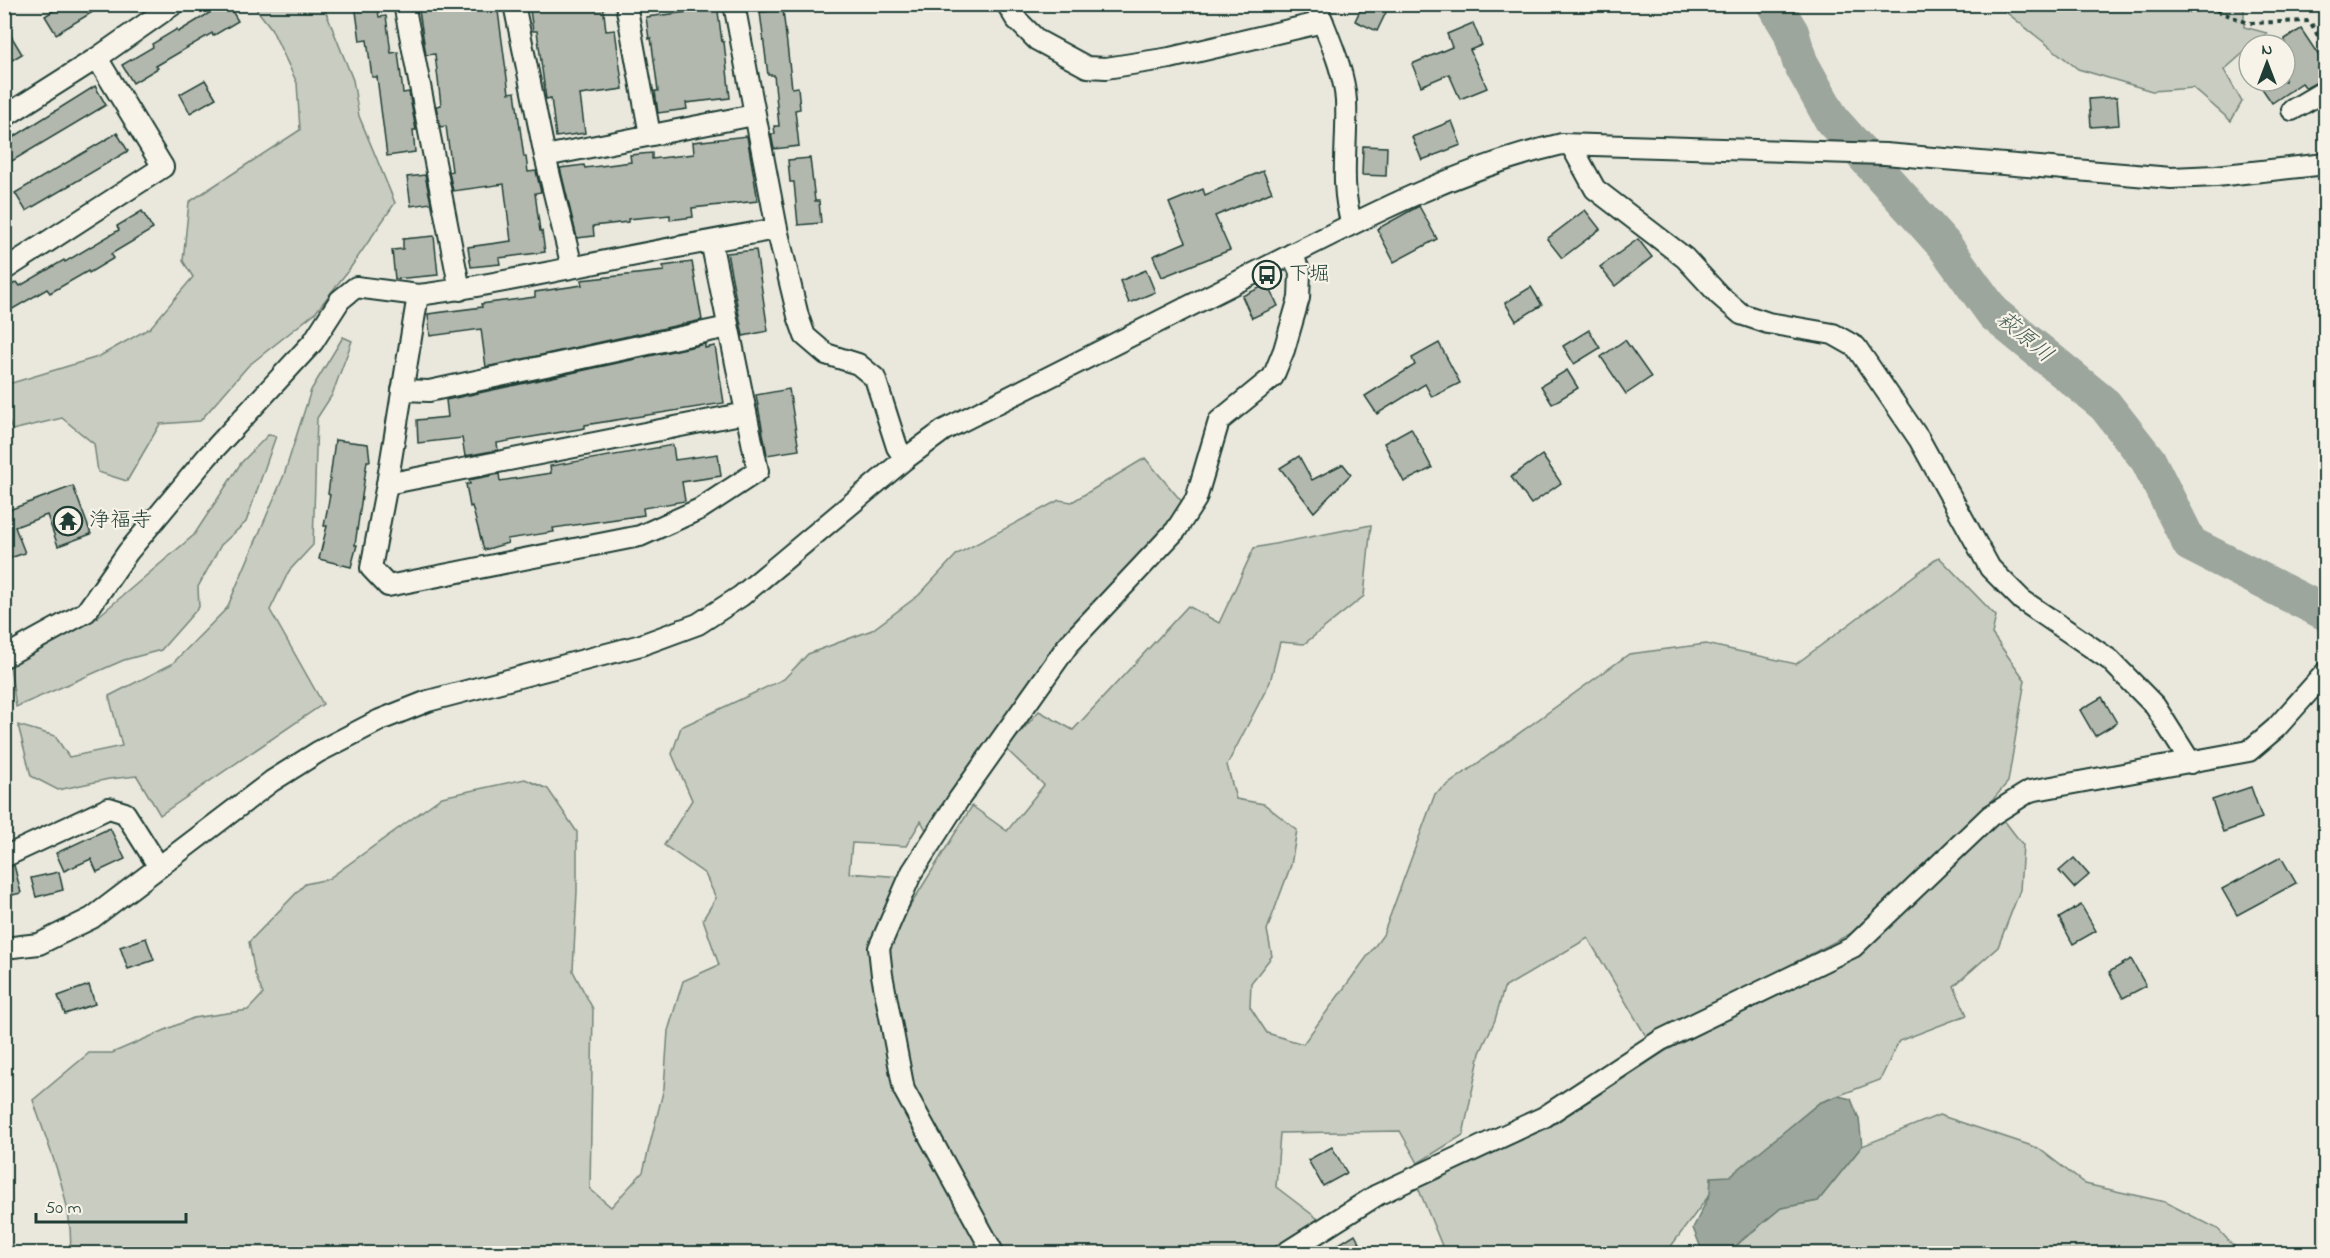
<svg xmlns="http://www.w3.org/2000/svg" width="2330" height="1258" font-family="'Indie Flower','Klee One',sans-serif">
  <style>
    .green { fill: #c8ccc1; stroke: #74847a; stroke-width: 1.5 }
    .water { fill: #9ca69c; stroke: #6a7c72; stroke-width: 1.5 }
    .lines { fill: none; stroke-linecap: round; stroke-linejoin: round }
    .river { stroke: #9ca69c; stroke-width: 36 }
    .building { fill: #b2b8ae; stroke: #1f3d34; stroke-width: 1.5 }
    .minor-casing { stroke: #1f3d34; stroke-width: 24 }
    .path { stroke: #1f3d34; stroke-width: 4; stroke-dasharray: 4.5 4.5; stroke-linecap: butt }
    .minor { stroke: #f7f3e8; stroke-width: 20 }
    .labels { text-anchor: middle; dominant-baseline: central; stroke-width: 4.5; stroke-linejoin: round; paint-order: stroke }
    .poi-label { font-size: 21px; fill: #1f3d34; stroke: #f7f3e8; text-anchor: start }
    .water-label { font-size: 22px; font-style: italic; fill: #445c53; stroke: #f7f3e8 }
  </style>
  <rect width="100%" height="100%" fill="#eae8dd"/>
  <filter id="ink" filterUnits="userSpaceOnUse"><feTurbulence type="fractalNoise" baseFrequency=".0167" numOctaves="2"/><feDisplacementMap in="SourceGraphic" scale="12" xChannelSelector="R" yChannelSelector="G"/><feConvolveMatrix kernelMatrix="1 2 1 2 8 2 1 2 1" color-interpolation-filters="sRGB"/></filter>
  <g filter="url(#ink)">
    <!-- green -->
    <g class="green">
      <polygon points="253,5 323,5 353,80 359,116 395,203 351,267 316,312 248,366 200,421 160,424 127,481 98,472 94,444 62,418 12,430 5,412 5,385 98,357 150,328 193,277 183,261 189,202 300,130 297,83 271,28"/>
      <polygon points="1997,5 2244,5 2244,27 2267,33 2253,45 2249,45 2249,48 2224,70 2242,102 2231,121 2193,88 2152,91 2078,69"/>
      <polygon points="343,337 352,341 332,395 317,418 313,545 289,571 270,610 323,704 160,815 137,776 109,779 58,790 31,776 18,725 55,736 69,757 122,746 109,696 172,664 227,608 284,475 311,390"/>
      <polygon points="268,435 276,436 246,522 221,545 198,587 199,607 161,650 124,660 16,707 10,665 94,620 194,535 241,463"/>
      <path d="M1145,458L1183,503L1164,533L927,832L921,821L906,846L852,843L849,873L902,877L872,945L896,1093L983,1253H70C75,1205 48,1147 33,1100L89,1053H112L193,1018L248,1010L263,994L255,974L249,942L305,884L328,879L442,797L525,779L548,789L577,832V891L573,971L593,1009L590,1189L611,1207L643,1172L664,1088L668,1031L683,981L719,965L703,919L716,898L705,874L664,845L692,800L672,754L681,727L784,679L808,654L872,630L919,595L957,554L1059,500L1072,502Z"/>
      <polygon points="1371,525 1364,596 1304,644 1280,642 1270,682 1227,765 1236,799 1264,804 1297,830 1291,865 1267,930 1272,956 1251,983 1250,1007 1267,1033 1303,1044 1383,935 1435,794 1629,654 1706,644 1796,664 1939,557 1996,616 1992,634 2025,680 2008,782 1984,810 1850,934 1647,1038 1588,938 1504,988 1495,1020 1480,1053 1463,1135 1418,1163 1400,1131 1280,1133 1276,1187 1318,1219 1270,1253 998,1253 909,1087 884,948 972,806 1007,831 1044,785 1006,749 1039,711 1073,730 1188,606 1219,623 1254,548"/>
      <polygon points="2003,819 2023,845 2020,890 1998,947 1954,986 1967,1015 1899,1041 1880,1080 1819,1103 1710,1194 1669,1249 1663,1253 1445,1253 1417,1185 1548,1128 1665,1051 1855,956"/>
      <polygon points="1939,1115 2038,1148 2085,1184 2165,1202 2218,1229 2240,1253 1726,1254 1781,1208 1818,1201 1862,1146"/>
    </g>
    <!-- water -->
    <polygon class="water" points="1838,1096 1851,1099 1859,1119 1862,1146 1818,1201 1781,1208 1726,1253 1703,1253 1693,1228 1710,1194 1711,1177 1730,1176 1819,1103"/>
    <g class="lines">
      <!-- river -->
      <polyline class="river" points="1774,4 1791,32 1800,62 1832,120 1944,245 1994,314 2105,405 2148,460 2190,544 2326,613"/>
    </g>
    <!-- building -->
    <g class="building">
      <polygon points="64,4 106,4 56,34 45,16"/>
      <polygon points="224,4 228,4 238,21 213,36 212,33 156,66 158,68 133,83 122,65 153,47 152,44 177,29 178,32"/>
      <polygon points="355,4 377,4 379,17 386,16 391,53 398,52 403,93 409,92 416,130 413,130 415,152 387,156 377,77 372,77 367,40 360,41"/>
      <polygon points="418,4 497,4 509,93 515,92 524,157 526,157 528,172 536,171 541,192 535,193 540,231 542,231 545,252 499,258 500,264 471,267 468,247 511,241 504,184 453,191 449,172 452,171 446,126 440,127 436,106 441,105 435,54 426,55"/>
      <polygon points="574,4 603,4 606,31 615,30 623,89 580,95 585,133 556,137 551,98 546,99 537,31 533,31 530,10"/>
      <polygon points="705,4 717,4 722,42 724,42 730,98 686,103 687,109 658,113 655,91 658,91 651,38 649,39 646,17 688,12 688,7"/>
      <polygon points="1363,4 1390,4 1377,31 1355,21"/>
      <polygon points="783,10 792,88 798,87 800,109 795,110 799,146 774,149 771,134 775,134 774,126 779,126 774,75 768,75 760,12"/>
      <polygon points="1473,23 1482,45 1470,50 1487,88 1460,99 1449,74 1421,86 1412,64 1452,47 1447,34"/>
      <polygon points="4,24 22,54 4,65"/>
      <polygon points="2301,29 2319,56 2325,52 2325,78 2306,88 2302,83 2272,103 2257,81 2285,81 2285,39"/>
      <polygon points="205,80 216,98 190,113 180,94"/>
      <polygon points="95,86 106,105 12,161 4,147 4,143"/>
      <polygon points="2117,97 2119,125 2091,127 2089,99"/>
      <polygon points="1452,121 1461,145 1422,160 1412,137"/>
      <polygon points="117,133 128,151 26,211 15,193"/>
      <polygon points="747,136 758,201 692,208 693,217 670,220 670,215 628,219 628,222 593,226 594,236 577,238 560,168 584,165 585,168 631,162 630,155 652,153 652,159 694,154 693,142"/>
      <polygon points="1363,146 1387,147 1386,176 1362,175"/>
      <polygon points="810,158 815,201 819,201 821,223 798,225 794,182 790,182 788,160"/>
      <polygon points="1263,171 1272,192 1215,216 1230,250 1162,277 1153,256 1186,242 1169,203 1203,189 1205,195"/>
      <polygon points="425,175 431,203 411,206 407,177"/>
      <polygon points="1419,206 1437,239 1394,262 1377,229"/>
      <polygon points="1585,210 1600,229 1562,258 1547,239"/>
      <polygon points="142,211 153,229 111,254 114,258 89,273 88,271 50,293 47,289 4,314 4,289 17,282 20,286 64,260 65,262 119,230 117,226"/>
      <polygon points="434,236 438,275 395,279 392,250 403,249 403,239"/>
      <polygon points="1638,239 1652,257 1615,286 1600,267"/>
      <polygon points="756,250 768,331 743,336 727,253"/>
      <polygon points="692,262 702,320 486,367 481,329 430,336 428,314 482,307 481,304 535,297 535,292 582,285 581,280 664,271 663,266"/>
      <polygon points="1146,270 1155,292 1129,303 1120,281"/>
      <polygon points="1268,284 1278,306 1252,318 1242,296"/>
      <polygon points="1531,287 1542,305 1516,321 1505,303"/>
      <polygon points="1589,330 1600,348 1574,364 1563,346"/>
      <polygon points="1625,340 1651,377 1626,394 1601,357"/>
      <polygon points="1439,343 1460,383 1432,397 1425,384 1377,414 1365,396 1415,365 1412,358"/>
      <polygon points="705,344 705,348 715,346 724,403 585,425 585,428 497,443 498,450 465,456 462,438 418,443 417,420 448,417 446,400"/>
      <polygon points="1567,370 1578,388 1552,404 1541,386"/>
      <polygon points="789,389 799,450 767,455 756,395"/>
      <polygon points="1411,428 1432,468 1404,482 1384,443"/>
      <polygon points="335,440 368,444 370,461 367,461 355,545 357,545 351,567 319,559 327,526 324,526 330,495 328,494"/>
      <polygon points="673,445 675,460 718,454 721,476 682,482 685,501 643,508 644,515 553,528 554,532 507,539 508,543 484,550 472,506 470,507 466,484 470,484 469,480 499,474 500,481 551,473 550,466"/>
      <polygon points="1542,455 1561,483 1531,504 1511,477"/>
      <polygon points="1299,456 1312,480 1343,464 1351,474 1314,512 1280,468"/>
      <polygon points="73,486 91,534 58,546 47,515 15,527 25,553 4,560 4,502 9,510"/>
      <polygon points="2102,697 2117,723 2095,736 2080,710"/>
      <polygon points="2251,787 2262,818 2223,832 2212,800"/>
      <polygon points="110,828 125,859 97,872 91,859 64,871 56,853"/>
      <polygon points="2281,857 2296,883 2237,915 2222,889"/>
      <polygon points="2074,858 2089,875 2074,888 2059,871"/>
      <polygon points="14,865 21,893 4,897 4,869"/>
      <polygon points="59,872 63,890 36,897 31,878"/>
      <polygon points="2081,905 2096,931 2073,944 2059,918"/>
      <polygon points="146,938 154,960 128,969 120,947"/>
      <polygon points="2131,959 2146,986 2123,998 2109,972"/>
      <polygon points="89,985 95,1004 65,1014 58,996"/>
      <polygon points="1332,1147 1347,1173 1323,1186 1308,1160"/>
      <polygon points="1355,1234 1366,1254 1323,1254"/>
    </g>
    <g class="lines">
      <!-- minor casing -->
      <g class="minor-casing">
        <g id="minor">
          <polyline points="404,4 460,290"/>
          <polyline points="514,4 545,156 572,267"/>
          <polyline points="626,4 650,135"/>
          <polyline points="734,4 777,229 798,316 805,336 826,354 858,364 875,378 897,447 905,459"/>
          <polyline points="1007,4 1016,19 1037,40 1087,67 1106,68 1170,58 1323,22"/>
          <path d="M1316,4C1327,35 1344,68 1346,101C1348,142 1339,186 1352,224"/>
          <polyline points="2292,110 2326,90"/>
          <polyline points="4,117 97,58 174,4"/>
          <polyline points="1571,145 1595,189 1685,258 1719,295 1741,314 1768,323 1833,334 1856,347 1919,439 1990,568 2022,600 2110,660 2155,706 2191,763"/>
          <polyline points="545,156 754,115"/>
          <path d="M711,241L758,471L700,509L640,536L388,586L371,568L387,484L418,295C469,289 520,278 571,268C639,254 708,241 777,229"/>
          <polyline points="4,270 163,167 97,58"/>
          <polyline points="402,390 429,391 728,327"/>
          <polyline points="387,484 746,413"/>
          <polyline points="4,653 6,656 86,612 128,552 207,457 313,342 340,300 356,287 418,295"/>
          <polyline points="4,857 109,808 125,813 159,867"/>
          <path d="M4,948L39,944L92,918L272,781L318,752L380,720L428,701L641,645L698,624L741,596L905,459L944,430C1047,378 1150,326 1253,274C1352,224 1453,169 1562,144L1885,154L2171,178L2216,176L2326,164"/>
          <polyline points="994,1254 904,1090 882,975 879,948 912,872 959,799 1068,645 1176,530 1196,499 1219,421 1273,377 1284,350 1299,298 1300,272 1292,254"/>
          <polyline points="1284,1254 1377,1195 1544,1117 1661,1040 1853,947 1990,816 2030,791 2249,751 2276,728 2326,672"/>
        </g>
      </g>
      <!-- path -->
      <polyline class="path" points="2200,4 2248,23 2310,21 2326,51"/>
      <!-- minor -->
      <use href="#minor" class="minor"/>
    </g>
  </g>
  <!-- icons -->
  <defs>
    <g id="bus-ring" transform="scale(1.5)"><circle r="9.5" fill="#f7f3e8" stroke="#1f3d34" stroke-width="1.5"/><path d="M-5-6H5V4H4V6H2V4H-2V6H-4V4H-5ZM-3.5-4V0h7V-4ZM-3.5 1.2v1.5H-2V1.2ZM2 1.2v1.5H3.5V1.2Z" fill="#1f3d34"/></g>
    <g id="temple-ring" transform="scale(1.5)"><circle r="9.5" fill="#f7f3e8" stroke="#1f3d34" stroke-width="1.5"/><path d="M0-6L5-2H3V0L6.5 2.5H4V6H1.5V3h-3V6H-4V2.5H-6.5L-3 0V-2H-5Z" fill="#1f3d34"/></g>
  </defs>
  <g fill-rule="evenodd">
    <use href="#bus-ring" x="1267" y="275"/>
    <use href="#temple-ring" x="68" y="521"/>
  </g>
  <g class="labels">
    <!-- poi labels -->
    <g class="poi-label">
      <text x="1288" y="275">下堀</text>
      <text x="89" y="521">浄福寺</text>
    </g>
    <!-- water labels -->
    <g class="water-label">
      <text transform="translate(2024 338) rotate(40)">萩原川</text>
    </g>
  </g>
  <!-- margin -->
  <rect width="2330" height="1258" fill="none" stroke="#f7f3e8" stroke-width="24"/>
  <rect x="12" y="12" width="2306" height="1234" fill="none" stroke="#1f3d34" stroke-width="2" filter="url(#ink)"/>
  <!-- north arrow -->
  <g transform="translate(2267 63)"><circle r="28" fill="#f7f3e8" stroke="#a1aaa0" stroke-width="1.5"/>
  <path d="M0-4.5L10 22L0 15L-10 22Z" fill="#1f3d34"/>
  <text y="-9" font-size="16" font-weight="bold" text-anchor="middle" fill="#1f3d34">N</text>
  </g>
  <!-- scale -->
  <path d="M36 1213v9h150v-9" fill="none" stroke="#1f3d34" stroke-width="3"/>
  <text x="45" y="1213" font-size="18" fill="#1f3d34" stroke="#f7f3e8" stroke-width="4.5" paint-order="stroke">50 m</text>
</svg>
